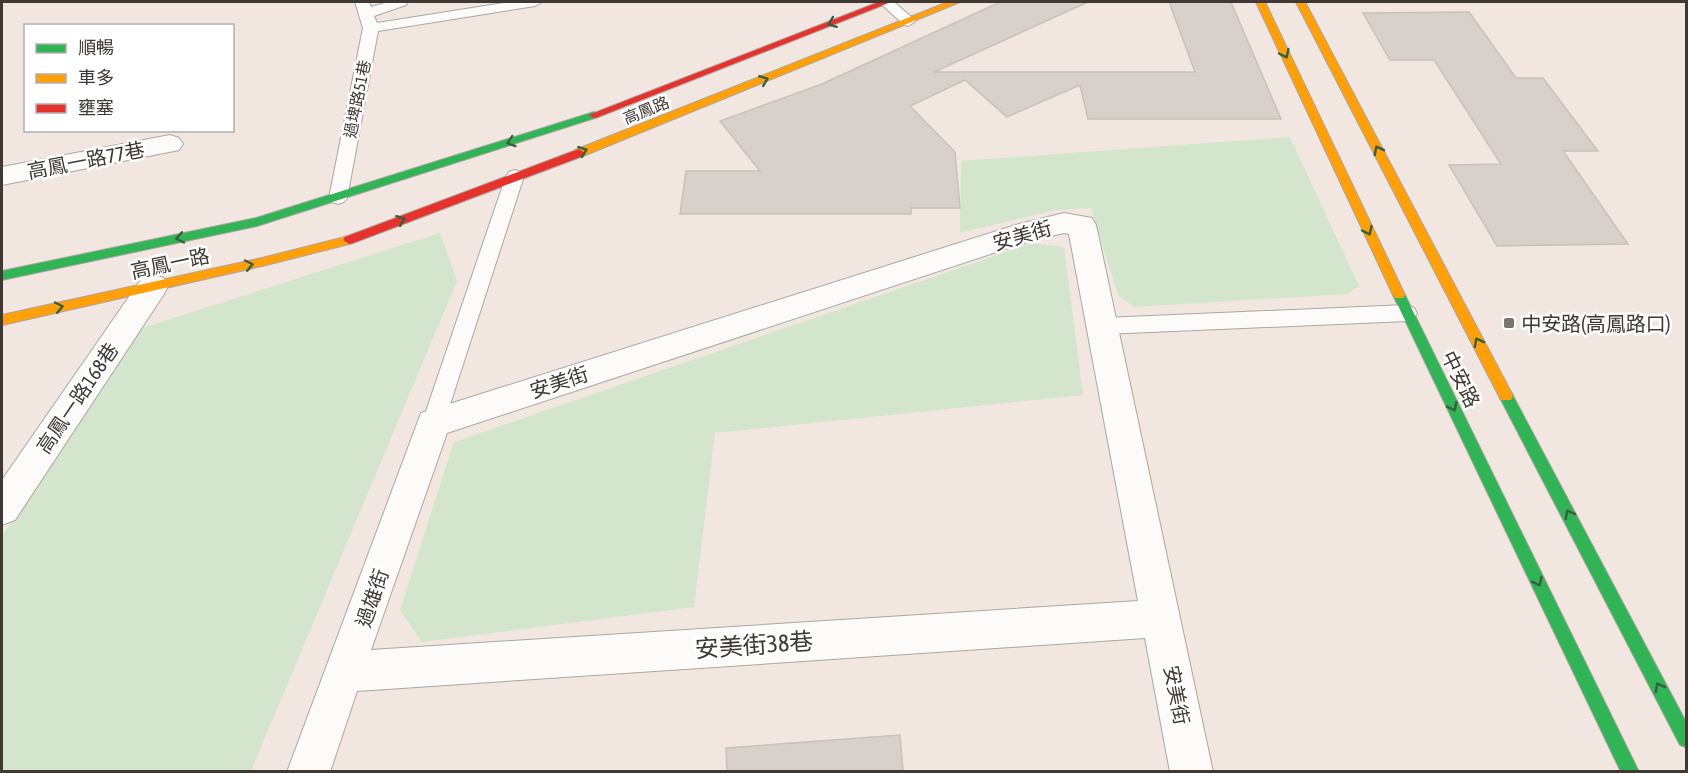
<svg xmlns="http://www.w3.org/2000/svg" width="1688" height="773" font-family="'Asap Condensed','Noto Sans TC',sans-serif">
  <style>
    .green { fill: #d3e5cc }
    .building { fill: #d8d0cb; stroke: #c8c1bc; stroke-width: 1.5 }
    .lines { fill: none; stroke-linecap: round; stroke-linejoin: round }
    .lane-casing { stroke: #ada6a0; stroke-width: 2 }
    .street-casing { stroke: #ada6a0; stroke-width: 2 }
    .fast-casing { stroke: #ada6a0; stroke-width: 2 }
    .slow-casing { stroke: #ada6a0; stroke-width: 2 }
    .jam-casing { stroke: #ada6a0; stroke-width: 2 }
    .lane { fill: #fdfbfa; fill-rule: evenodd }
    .street { fill: #fdfbfa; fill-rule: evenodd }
    .fast { fill: #30b455; fill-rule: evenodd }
    .slow { fill: #ff9f0a; fill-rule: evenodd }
    .jam { fill: #e5322d; fill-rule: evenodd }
    .oneway { stroke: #3a5d3d }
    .poi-dot { fill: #7d7570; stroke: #fff; stroke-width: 2 }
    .labels { text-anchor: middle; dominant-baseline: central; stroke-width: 5; stroke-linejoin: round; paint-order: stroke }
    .far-street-label { font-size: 16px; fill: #3f3833; stroke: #fff }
    .street-label { font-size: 20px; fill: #3f3833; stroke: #fff }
    .poi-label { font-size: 20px; fill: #3f3833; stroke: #fff; text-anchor: start }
    .near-street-label { font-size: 24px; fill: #3f3833; stroke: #fff }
  </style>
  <rect width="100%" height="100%" fill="#f1e7e0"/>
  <!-- green -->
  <g class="green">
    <polygon points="1290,137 1359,286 1347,294 1134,307 1118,295 1091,208 1055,210 960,233 961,161"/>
    <polygon points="440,233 457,281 251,771 2,772 2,536 142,328"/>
    <polygon points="1032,243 1064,247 1083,395 715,433 694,607 422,642 400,610 454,442"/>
  </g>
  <!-- building -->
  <g class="building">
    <polygon points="1000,2 1088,2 934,72 1195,72 1169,2 1231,2 1281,119 1088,119 1080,85 1007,117 965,80 910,106 955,152 960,208 911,208 911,214 680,214 686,171 760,171 720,121 822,84"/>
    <polygon points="1469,12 1516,78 1543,78 1598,151 1563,151 1628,244 1497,246 1449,165 1501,164 1434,60 1390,60 1363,13"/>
    <polygon points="900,735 903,771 727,771 726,748"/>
  </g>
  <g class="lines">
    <!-- lane casing -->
    <g class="lane-casing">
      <g id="lane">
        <polygon points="355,2 369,2 371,7 388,2 408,2 406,5 374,16 377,23 510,2 542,2 535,6 378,31 347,198 344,202 338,204 332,202 329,198 363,28"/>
        <polygon points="879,2 894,2 916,21 908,26 903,24"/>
        <polygon points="515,170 521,172 524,176 444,423 441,429 433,432 425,429 422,423 506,176 509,172"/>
        <polygon points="1407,305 1414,308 1417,313 1414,318 1407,321 1104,334 1097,331 1094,326 1097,321 1104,318"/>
      </g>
    </g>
    <!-- street casing -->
    <g class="street-casing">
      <g id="street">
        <polygon points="170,135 179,138 183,144 179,150 2,185 2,167"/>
        <path d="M1064,213L1092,218L1096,225L1213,772H1170L1145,638L357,691L330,772H287L421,413L1019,224ZM1064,233L1069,234L1138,601L371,650L447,433L1033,240Z"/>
        <polygon points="153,275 164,278 168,286 164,294 15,520 2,525 2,480 142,278"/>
      </g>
    </g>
    <!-- fast casing -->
    <g class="fast-casing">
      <g id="fast">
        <polygon points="594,112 599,115 598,117 257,226 2,280 2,271 256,218"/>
        <polygon points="1399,290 1405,295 1639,772 1621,772 1393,295"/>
        <polygon points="1506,390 1511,392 1686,722 1686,747 1680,745 1499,396 1501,392"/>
      </g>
    </g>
    <!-- slow casing -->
    <g class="slow-casing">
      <g id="slow">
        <polygon points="948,2 960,2 583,156 575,156 573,153 575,150"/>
        <polygon points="1256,2 1265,2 1405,295 1403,298 1395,298 1393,295"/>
        <polygon points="1296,2 1305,2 1511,392 1513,396 1511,400 1501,400"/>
        <polygon points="349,236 353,237 355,240 353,243 262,266 2,325 2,315 262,258"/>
      </g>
    </g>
    <!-- jam casing -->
    <g class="jam-casing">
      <g id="jam">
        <polygon points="879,2 891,2 598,117 594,118 589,115"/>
        <polygon points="579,149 585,153 583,156 353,243 349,244 343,240 345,237"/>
      </g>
    </g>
    <!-- lane -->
    <use href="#lane" class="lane"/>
    <!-- street -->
    <use href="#street" class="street"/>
    <!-- fast -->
    <use href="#fast" class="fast"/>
    <!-- slow -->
    <use href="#slow" class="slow"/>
    <!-- jam -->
    <use href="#jam" class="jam"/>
  </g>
  <!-- one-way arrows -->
  <defs><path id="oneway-chevron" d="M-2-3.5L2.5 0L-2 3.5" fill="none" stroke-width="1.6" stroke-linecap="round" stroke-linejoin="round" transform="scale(1.5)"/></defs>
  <g class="oneway">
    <use href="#oneway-chevron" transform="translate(832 23) rotate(159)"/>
    <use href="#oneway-chevron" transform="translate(1285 54) rotate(65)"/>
    <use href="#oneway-chevron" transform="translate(764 80) rotate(-22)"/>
    <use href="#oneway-chevron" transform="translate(511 142) rotate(162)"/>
    <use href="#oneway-chevron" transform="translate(1378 150) rotate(-118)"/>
    <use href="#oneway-chevron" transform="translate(583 151) rotate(-20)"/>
    <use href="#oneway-chevron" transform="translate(401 220) rotate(-21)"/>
    <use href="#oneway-chevron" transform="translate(1368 231) rotate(65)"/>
    <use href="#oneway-chevron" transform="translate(180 238) rotate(168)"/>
    <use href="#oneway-chevron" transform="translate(249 265) rotate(-12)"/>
    <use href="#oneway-chevron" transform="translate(59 307) rotate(-12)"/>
    <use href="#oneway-chevron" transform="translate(1478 342) rotate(-118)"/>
    <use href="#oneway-chevron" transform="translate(1453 407) rotate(64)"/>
    <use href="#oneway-chevron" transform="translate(1569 514) rotate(-118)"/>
    <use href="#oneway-chevron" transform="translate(1538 582) rotate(64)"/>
    <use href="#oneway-chevron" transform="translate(1659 687) rotate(-118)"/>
  </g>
  <!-- markers -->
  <rect class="poi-dot" x="1503" y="317" width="12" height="12" rx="3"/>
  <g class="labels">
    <!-- far-street labels -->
    <g class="far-street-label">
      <text transform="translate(357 99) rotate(-79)">過埤路51巷</text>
      <text transform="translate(646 110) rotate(-22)">高鳳路</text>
    </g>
    <!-- street labels -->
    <g class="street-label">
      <text transform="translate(86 160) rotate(-11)">高鳳一路77巷</text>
      <text transform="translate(1022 235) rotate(-16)">安美街</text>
      <text transform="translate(170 263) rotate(-12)">高鳳一路</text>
      <text transform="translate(1461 379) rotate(64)">中安路</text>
      <text transform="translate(559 382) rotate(-18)">安美街</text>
      <text transform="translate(77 398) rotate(-56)">高鳳一路168巷</text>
      <text transform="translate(372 598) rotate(-71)">過雄街</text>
      <text transform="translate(1177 695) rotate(79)">安美街</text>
    </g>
    <!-- poi labels -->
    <g class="poi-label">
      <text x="1521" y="323">中安路(高鳳路口)</text>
    </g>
    <!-- near-street labels -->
    <g class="near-street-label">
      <text transform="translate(754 645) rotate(-4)">安美街38巷</text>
    </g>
  </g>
  <!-- border -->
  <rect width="1688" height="773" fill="none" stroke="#3f3833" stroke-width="6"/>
  <!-- legend -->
  <rect x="24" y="24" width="210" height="108" fill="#ffffff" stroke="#b2afad" stroke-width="1.5"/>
  <rect x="36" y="44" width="30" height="9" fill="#30b455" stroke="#b2afad" stroke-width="1.5"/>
  <text x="78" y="54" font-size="18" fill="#3f3833">順暢</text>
  <rect x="36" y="74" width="30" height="9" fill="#ff9f0a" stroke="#b2afad" stroke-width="1.5"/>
  <text x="78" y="84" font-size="18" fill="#3f3833">車多</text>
  <rect x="36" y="104" width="30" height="9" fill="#e5322d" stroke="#b2afad" stroke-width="1.5"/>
  <text x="78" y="114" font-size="18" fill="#3f3833">壅塞</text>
</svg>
